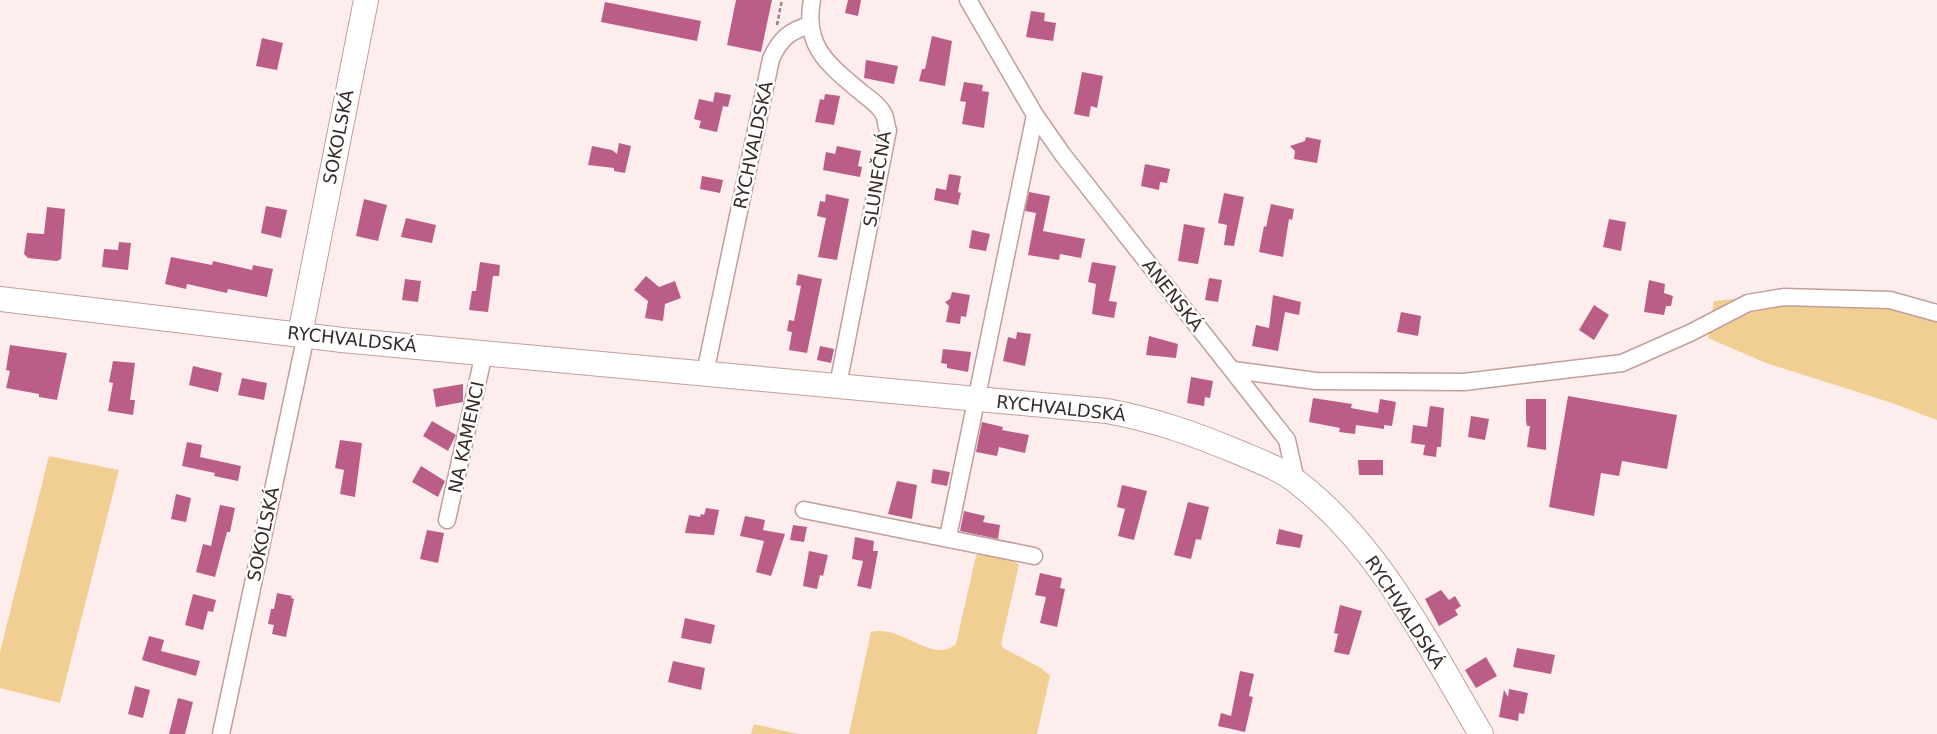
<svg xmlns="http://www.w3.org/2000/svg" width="1937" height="734" font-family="'DejaVu Sans',sans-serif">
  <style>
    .green { fill: #f1cf93 }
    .building { fill: #bb5e87 }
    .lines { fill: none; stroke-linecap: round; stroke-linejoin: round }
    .street-casing { stroke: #c19e9b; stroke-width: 19 }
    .secondary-casing { stroke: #c19e9b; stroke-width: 26 }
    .path { stroke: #928483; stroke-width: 2.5; stroke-dasharray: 4 2.5; stroke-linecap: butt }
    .street { stroke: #fff; stroke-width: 16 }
    .secondary { stroke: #fff; stroke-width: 24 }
    .labels { text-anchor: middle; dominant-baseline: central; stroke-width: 5; stroke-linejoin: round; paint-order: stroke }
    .street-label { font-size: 18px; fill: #382a29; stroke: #fff }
  </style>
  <rect width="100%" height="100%" fill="#fdeeed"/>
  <!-- green -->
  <g class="green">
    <polygon points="1820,290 1902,294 1937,304 1937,420 1892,403 1766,363 1708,338 1714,301"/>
    <polygon points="49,456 119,470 60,703 0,688 0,652"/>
    <path d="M979,552L1010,558L1019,565L1001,644L1003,648L1041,668L1050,676L1037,734H849L871,632C902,624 932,665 956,644L976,556Z"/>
    <polygon points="754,724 798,734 751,734"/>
  </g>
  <!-- building -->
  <g class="building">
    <polygon points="736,0 772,0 761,52 727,45"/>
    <polygon points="848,0 861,0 858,16 845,13"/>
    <polygon points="605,2 701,21 697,41 601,22"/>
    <polygon points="1031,11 1045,13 1044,21 1056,23 1053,41 1026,37"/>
    <polygon points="932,36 952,41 945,86 919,81 922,69 925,69"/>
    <polygon points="262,38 283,43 277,70 256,66"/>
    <polygon points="866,60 898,66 894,84 864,78"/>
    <polygon points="1082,72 1103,76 1097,108 1091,106 1089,117 1074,114"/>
    <polygon points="964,82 983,85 982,91 989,92 984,128 962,124 966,102 960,101"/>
    <polygon points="715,92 731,95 728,107 723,106 717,132 699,128 701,121 694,119 699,99 713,102"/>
    <polygon points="825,94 840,96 834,125 815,122 820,99 824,100"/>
    <polygon points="1306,137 1321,140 1317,163 1294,159 1295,151 1290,146 1305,141"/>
    <polygon points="619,143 631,146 625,173 614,171 614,168 588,165 592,146 612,150 617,154"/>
    <polygon points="837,146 861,151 858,166 862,167 860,177 823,170 826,152 835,154"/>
    <polygon points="1145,164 1170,169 1167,183 1160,182 1159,190 1141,186"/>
    <polygon points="949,174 961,176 958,192 961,193 958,205 934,200 936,188 946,190"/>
    <polygon points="702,176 723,180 720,193 700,189"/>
    <polygon points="1029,192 1050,196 1043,231 1085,239 1081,258 1060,254 1059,260 1028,255 1036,213 1025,211"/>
    <polygon points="1224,193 1244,197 1234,246 1224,245 1227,225 1218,223"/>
    <polygon points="826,194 849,199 837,260 818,257 826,218 817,216 820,201 825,202"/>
    <polygon points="364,199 387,205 378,241 356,236"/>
    <polygon points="1271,204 1294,209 1292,220 1289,219 1283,257 1259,252 1264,226 1266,227"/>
    <polygon points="266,206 287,210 281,238 261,233"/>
    <polygon points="47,207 65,209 61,259 57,261 28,258 24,254 27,233 44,234"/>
    <polygon points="406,218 436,225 432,243 401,237"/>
    <polygon points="1609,219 1626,222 1621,251 1603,247"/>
    <polygon points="1184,224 1205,228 1198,264 1178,261"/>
    <polygon points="972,230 990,234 986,251 969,248"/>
    <polygon points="119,242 131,243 128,270 102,267 104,249 118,250"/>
    <polygon points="171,257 212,265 213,261 252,270 253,265 273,269 267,297 228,289 227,293 187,284 186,289 165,284"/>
    <polygon points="480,262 500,265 499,276 493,276 488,312 469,310 472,291 476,291"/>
    <polygon points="1092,262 1116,266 1109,301 1117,302 1114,318 1092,314 1096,284 1088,282"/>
    <polygon points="798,274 822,279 807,353 789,350 792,332 787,331 789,320 794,321 801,286 796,285"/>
    <polygon points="646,276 659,287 675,281 681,298 665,304 663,321 645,318 648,301 634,290"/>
    <polygon points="1209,278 1222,280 1218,302 1205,300"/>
    <polygon points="405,279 421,281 418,302 402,300"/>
    <polygon points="1649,280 1665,284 1664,293 1673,296 1671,306 1666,306 1664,315 1644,312"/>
    <polygon points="952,292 970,295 966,317 961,316 960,324 946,322 949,306 945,302 950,299"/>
    <polygon points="1273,295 1301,302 1299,315 1285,312 1278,351 1252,346 1256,325 1269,328"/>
    <polygon points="1594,305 1609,315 1594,340 1579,330"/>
    <polygon points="1401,312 1421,316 1418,336 1397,332"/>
    <polygon points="1017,332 1031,334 1025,366 1003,361 1008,337 1016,339"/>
    <polygon points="1149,336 1178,344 1176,358 1146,355"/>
    <polygon points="10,345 67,353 57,400 39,397 39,394 6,388 10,371 6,370"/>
    <polygon points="820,346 834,349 831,363 817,360"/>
    <polygon points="943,349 971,352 968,372 947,368 947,364 941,363"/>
    <polygon points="113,361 135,363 130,400 135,400 133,415 108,411 113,383 109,382"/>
    <polygon points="193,366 222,373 218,392 189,385"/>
    <polygon points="1191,377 1213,381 1210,398 1205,397 1204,406 1187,403"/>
    <polygon points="242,378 267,383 264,400 238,395"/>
    <polygon points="463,384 463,402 436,407 433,389"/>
    <polygon points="1568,396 1677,415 1667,469 1622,461 1619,476 1601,473 1594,516 1549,507"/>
    <polygon points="1313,398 1352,404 1351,408 1378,413 1380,399 1396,402 1392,426 1384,425 1384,429 1356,425 1355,434 1339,432 1340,428 1309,422"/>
    <polygon points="1526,399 1546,399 1546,450 1527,447 1530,426 1527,426 1526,421"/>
    <polygon points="1430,406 1444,408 1441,447 1437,447 1436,457 1423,455 1425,445 1411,443 1413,425 1427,427"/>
    <polygon points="1471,416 1489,419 1485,440 1468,437"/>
    <polygon points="432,421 456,435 448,451 423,436"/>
    <polygon points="982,422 1003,427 1002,430 1029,435 1025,453 999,447 997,456 976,452"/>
    <polygon points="340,440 362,443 355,497 340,494 344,470 335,468"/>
    <polygon points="187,442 202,445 200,457 241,466 238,481 214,476 215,473 182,466"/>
    <polygon points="1358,460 1383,460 1383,475 1359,475"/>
    <polygon points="421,466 445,481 438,497 412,482"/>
    <polygon points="933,469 950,472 947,486 931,483"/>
    <polygon points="897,481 917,485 912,519 888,514"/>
    <polygon points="1122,485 1147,491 1134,540 1118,536 1125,509 1117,507"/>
    <polygon points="176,494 191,498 186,522 171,519"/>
    <polygon points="1188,502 1209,507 1201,540 1196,539 1191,559 1174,555"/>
    <polygon points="220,505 235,508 230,532 227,532 215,577 196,572 203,544 211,546"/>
    <polygon points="706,508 719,510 714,535 685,533 689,515 700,517 701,514 704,515"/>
    <polygon points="964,511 985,516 983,522 1000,525 998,539 960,531"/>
    <polygon points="745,516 765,520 763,530 785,534 771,576 756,572 764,541 740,536"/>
    <polygon points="793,525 807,527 804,542 790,540"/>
    <polygon points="1279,529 1303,535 1300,548 1276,544"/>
    <polygon points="427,530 444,533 438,563 420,559"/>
    <polygon points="855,537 874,541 873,551 878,551 871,589 857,586 863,561 852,559"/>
    <polygon points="809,551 828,555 823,576 820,575 817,589 803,586"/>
    <polygon points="1040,573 1062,578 1060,588 1065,589 1057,627 1040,623 1046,597 1035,595"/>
    <polygon points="1441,590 1449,600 1455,596 1461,606 1455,610 1458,615 1439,626 1425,599"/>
    <polygon points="277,593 292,596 291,598 294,599 286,637 272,634 274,625 268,624 271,609 274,609"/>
    <polygon points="193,594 216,600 213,612 208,611 203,630 185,625"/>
    <polygon points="1340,605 1362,611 1349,655 1334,652 1338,634 1334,633"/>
    <polygon points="685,618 715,625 711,644 681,638"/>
    <polygon points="149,636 164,640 161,651 200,661 196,676 142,660"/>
    <polygon points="1517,648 1555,655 1551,674 1513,667"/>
    <polygon points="1486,657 1497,676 1476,688 1465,670"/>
    <polygon points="673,661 705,668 701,690 668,682"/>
    <polygon points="1240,671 1254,674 1249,696 1253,697 1245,732 1218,726 1221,713 1231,716"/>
    <polygon points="135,686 150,690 143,718 128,714"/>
    <polygon points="1509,689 1528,693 1524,714 1519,713 1518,721 1499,717 1504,690 1508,697"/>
    <polygon points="178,698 193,702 185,734 169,734"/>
  </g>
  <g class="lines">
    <!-- street casing -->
    <g class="street-casing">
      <g id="street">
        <path d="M812,0C803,47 829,65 862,93C870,99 880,106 884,115C886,119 886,126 888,130L838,385"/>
        <polyline points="968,0 1035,115 1063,155 1287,440 1296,481"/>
        <polyline points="1233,370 1316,381 1464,382 1622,363 1690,333 1748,303 1784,297 1890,300 1937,313"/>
        <path d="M705,373L771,59C780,39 789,31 810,25"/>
        <polyline points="804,510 1034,556"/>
        <polyline points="447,520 484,353"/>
        <polyline points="948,537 1035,115"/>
        <polyline points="221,734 306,335"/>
      </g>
    </g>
    <!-- secondary casing -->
    <g class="secondary-casing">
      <g id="secondary">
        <path d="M0,299L342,340L1107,411C1155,420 1195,434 1240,453C1259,461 1281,469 1297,482C1381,547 1428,645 1481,734"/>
        <polyline points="300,334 366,0"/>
      </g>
    </g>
    <!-- path -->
    <polyline class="path" points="777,25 782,0"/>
    <!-- street -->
    <use href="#street" class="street"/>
    <!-- secondary -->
    <use href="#secondary" class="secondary"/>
  </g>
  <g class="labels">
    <!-- street labels -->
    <g class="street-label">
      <text transform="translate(338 137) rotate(-79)">SOKOLSKÁ</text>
      <text transform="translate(753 145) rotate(-78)">RYCHVALDSKÁ</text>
      <text transform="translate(877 179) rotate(-81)">SLUNEČNÁ</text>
      <text transform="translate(1173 295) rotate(52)">ANENSKÁ</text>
      <text transform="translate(352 339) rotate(6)">RYCHVALDSKÁ</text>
      <text transform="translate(1061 408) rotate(6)">RYCHVALDSKÁ</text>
      <text transform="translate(466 437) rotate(-78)">NA KAMENCI</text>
      <text transform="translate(263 534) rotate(-78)">SOKOLSKÁ</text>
      <text transform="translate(1405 612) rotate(57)">RYCHVALDSKÁ</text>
    </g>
  </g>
</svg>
